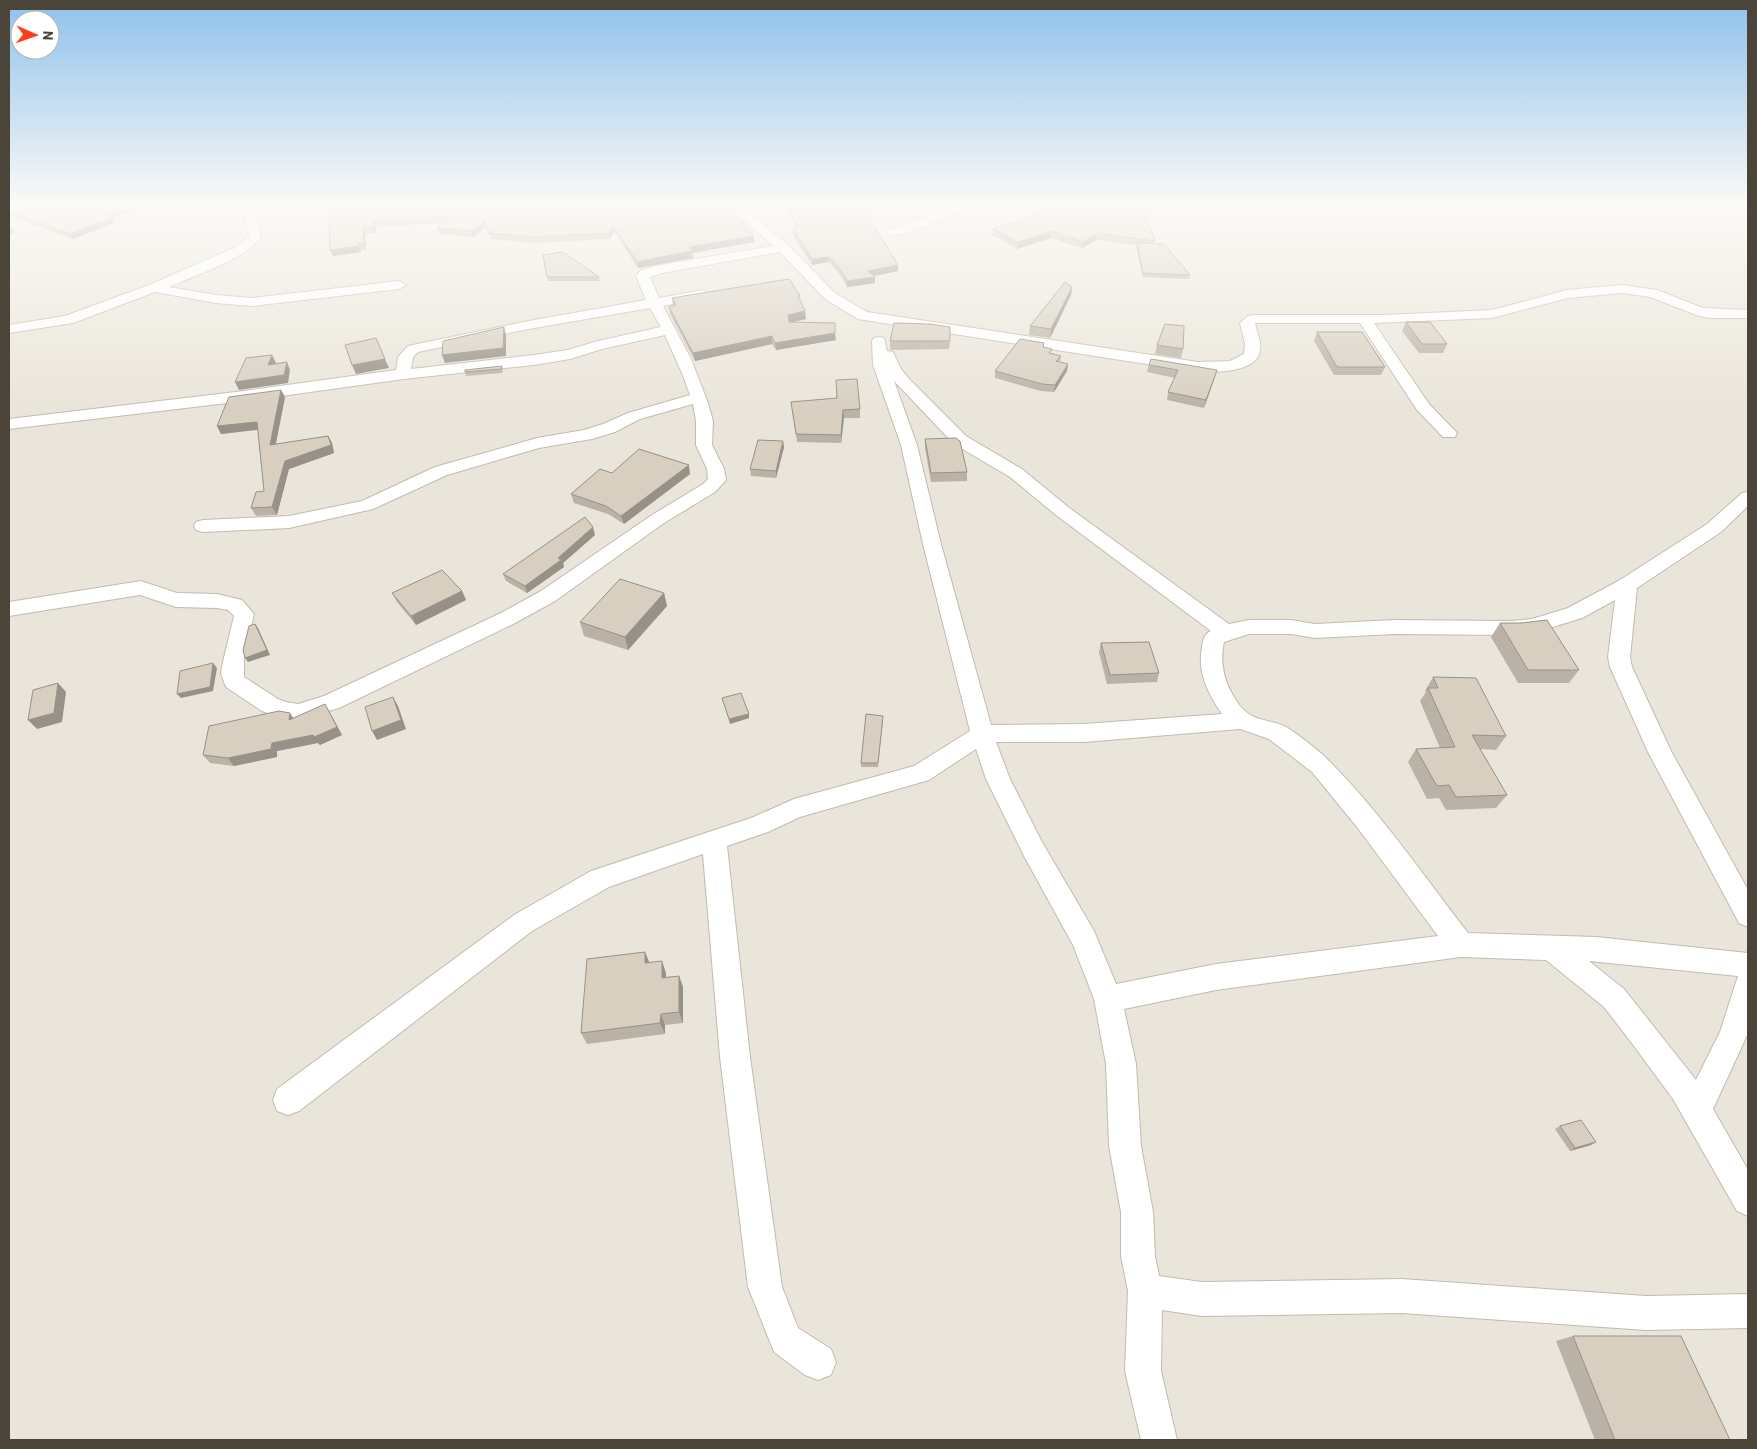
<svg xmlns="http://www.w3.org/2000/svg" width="1757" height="1449" font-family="Barlow,sans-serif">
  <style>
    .residential { fill: #eae5da }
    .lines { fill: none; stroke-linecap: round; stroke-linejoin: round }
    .minor-casing { stroke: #c2bbae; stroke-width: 2 }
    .minor { fill: #fff; fill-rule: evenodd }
    .wall { fill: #bab2a6 }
    .shaded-wall { fill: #979187 }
    .building { fill: #d8cfc1; stroke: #979187 }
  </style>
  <rect width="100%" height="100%" fill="#f6f3ec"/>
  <!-- residential -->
  <rect class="residential" x="9" y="206" width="1739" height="1234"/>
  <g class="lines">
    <!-- minor casing -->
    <g class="minor-casing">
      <g id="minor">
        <path d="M243,206H255L261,237C244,260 195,275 169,287L216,295L251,298L399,281L406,285L399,289L251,306L216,303L155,292L73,323L9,333V325L65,316L149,285L236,247L249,236Z"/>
        <path d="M729,206H742L788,245L835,293L867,312L1198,362L1230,361L1244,354L1245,344L1240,323L1248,316L1253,315H1384L1492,310L1567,290L1622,285L1657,290L1703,308L1748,310V318H1710L1699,316L1650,297L1622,293L1568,298L1492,318L1374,323L1429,404L1457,433L1455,437H1443L1417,410L1360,323H1256L1255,324C1257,332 1262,343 1260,351C1256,373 1215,372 1198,372L858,319L825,299L780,252L662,273L650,277L659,298L703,290L710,294L703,298L663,306L691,359L708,403L713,421L712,445L724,469L726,480L715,492L664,523L555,601L515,623L339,708L298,720L276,716L262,711L226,687L221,674L222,666L234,616L228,610L217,608L176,607L140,595L9,616V602L141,581L177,593L217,594L242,600L254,614L244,657V677L278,699L286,702L298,704L324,696L501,613L541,591L652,515L703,484L708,479L707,469L696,445V421L693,404L640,419L615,432L592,439L539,448L447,475L373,509L289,528L203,532L196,530L194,526L196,522L203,520L289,516L362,501L435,467L537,438L584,430L603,424L628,413L690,395L682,373L665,335L602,349L570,359L534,365L404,379L244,401L9,429V419L244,391L396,370L398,357L408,346L523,322L646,300L636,276L641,270L660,265L773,246ZM650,308L661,327L598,341L568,350L534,355L411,369L413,357L418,352L523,330Z"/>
        <polygon points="953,206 969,206 967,209 910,232 893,236 887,232 889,229 902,226"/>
        <path d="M879,337L884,338L887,351L893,352L901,369L910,380L966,436L1022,469L1068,507L1229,624L1249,620H1291L1315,624L1394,620L1512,621L1532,619L1568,608L1620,580L1707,524L1742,493L1748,492V506L1721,532L1637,588L1630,657L1632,667L1671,751L1748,890V927L1739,923L1648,752L1610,667L1608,657L1615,600L1582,618L1533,633L1512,635L1394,634L1315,638L1291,634H1249L1224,642C1219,666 1225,686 1240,706C1252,721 1267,719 1284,726C1294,731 1321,752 1329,761C1381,813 1423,875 1468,933L1596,937L1748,953V1033L1713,1109L1748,1170V1216L1737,1211L1673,1099L1631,1042L1604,1007L1546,960L1461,957L1216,990L1124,1009L1136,1064L1141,1146L1153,1212L1155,1256L1159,1276L1202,1282L1402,1279L1646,1296L1748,1294V1328L1646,1330L1402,1313L1202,1316L1162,1310L1161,1371L1177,1440H1141L1125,1371L1128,1291L1121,1256V1212L1109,1146L1106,1064L1094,999L1073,945L1024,856L986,779L976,749L929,780L800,817L768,832L727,846L750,1057L782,1287L798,1328L831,1349L836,1362L831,1375L818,1380L805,1375L774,1352L748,1287L720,1057L703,854L609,887L532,931L299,1111L288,1115L277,1111L273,1100L277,1089L514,915L591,871L751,818L794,799L914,766L970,731L923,544L901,445L873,365L872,341L874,338ZM894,381L954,444L1010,477L1056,515L1211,631C1204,634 1203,640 1202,647C1197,672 1208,694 1222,714L1084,724L991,725L941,544L917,445ZM1240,729L1269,739L1312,772L1357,827L1438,936L1216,964L1116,984L1094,931L1042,842L1010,779L996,742H1084ZM1589,961L1738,976L1720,1032L1696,1080L1624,989Z"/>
      </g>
    </g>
    <!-- minor -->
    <use href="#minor" class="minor"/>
  </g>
  <!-- wall -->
  <g class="wall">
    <polygon points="9,206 144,206 112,219 114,223 73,239 9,216"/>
    <polygon points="329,206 754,236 754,242 692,253 693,258 638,268 614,231 610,239 533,243 491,239 486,227 473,237 439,234 437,228 444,223 377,227 375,233 365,234 366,250 361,250 361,252 333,256 331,217"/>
    <polygon points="787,206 862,206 898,265 898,271 874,276 875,283 847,287 841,276 829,262 812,265 793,235 793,229 796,229"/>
    <polygon points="1036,206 1142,206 1155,241 1154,244 1190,275 1189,279 1143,277 1136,247 1137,245 1096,240 1082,248 1051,238 1017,249 992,235 993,229 1039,214 1039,212 1044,210"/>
    <polygon points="543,255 599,277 600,281 548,281"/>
    <polygon points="1072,287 1071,295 1050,338 1029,335 1030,326"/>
    <polygon points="672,298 800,302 806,319 791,322 836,340 776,350 772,344 695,361 670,314 669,307 673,306"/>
    <polygon points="1406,322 1447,344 1443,353 1419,353 1402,331"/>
    <polygon points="1317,332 1385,367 1381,375 1334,375 1314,341"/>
    <polygon points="890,341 950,341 949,349 890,350"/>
    <polygon points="1044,343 1044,347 1051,353 1061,356 1060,362 1068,364 1067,371 1054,392 1041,391 995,378 995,371"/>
    <polygon points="1157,345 1183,349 1181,358 1155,354"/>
    <polygon points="1149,365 1215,377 1204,408 1167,400 1168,392 1175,378 1147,372"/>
    <polygon points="502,366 503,370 502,373 466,376 465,372"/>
    <polygon points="281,390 285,397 276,444 328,436 332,443 334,453 289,469 277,515 256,516 251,508 264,491 258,430 221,434 217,426"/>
    <polygon points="791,402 860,409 860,418 844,418 841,443 797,442"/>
    <polygon points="925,439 967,472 967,481 931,482 925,448"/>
    <polygon points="784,447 776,478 751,476 750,469"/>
    <polygon points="612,473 690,474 624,524 608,514 574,503 571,494"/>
    <polygon points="595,535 563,563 564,567 527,593 506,581 503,574"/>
    <polygon points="462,591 466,600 416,625 397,602 392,593"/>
    <polygon points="664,593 667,606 628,650 584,636 580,622"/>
    <polygon points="1500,623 1579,670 1569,683 1518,683 1491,637"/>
    <polygon points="1101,643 1159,673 1157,682 1107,684 1099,652"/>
    <polygon points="1433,677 1506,736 1496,750 1480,749 1507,795 1496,808 1446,810 1439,798 1427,799 1408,762 1416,749 1440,748 1420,701 1426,692 1425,691"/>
    <polygon points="722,698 749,714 749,718 730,724"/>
    <polygon points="330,713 342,735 320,745 318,743 277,751 277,757 234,766 210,763 203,755 293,718"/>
    <polygon points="883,720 878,767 861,767 861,763"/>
    <polygon points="649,963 666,973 666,977 679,976 683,987 683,1023 665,1025 665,1034 587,1044 581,1033"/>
    <polygon points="1560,1126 1591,1145 1570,1151 1555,1129"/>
    <polygon points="1573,1336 1730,1440 1595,1440 1556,1341"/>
  </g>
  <!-- shaded-wall -->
  <g class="shaded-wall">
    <polygon points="130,206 144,206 112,219 114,223 73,239 70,234 106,215"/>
    <polygon points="375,221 377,227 375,233 372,227"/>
    <polygon points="485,221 486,227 473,237 471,231"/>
    <polygon points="613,225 614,231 610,239 609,233"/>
    <polygon points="11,227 14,232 9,235 9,228"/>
    <polygon points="363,228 365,234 366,250 364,243"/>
    <polygon points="1052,231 1051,238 1017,249 1018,242"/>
    <polygon points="1097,233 1096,240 1082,248 1084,242"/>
    <polygon points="754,236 754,242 692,253 693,258 638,268 637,262 690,247"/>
    <polygon points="358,244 361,252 333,256 330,250"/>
    <polygon points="829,257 829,262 812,265 812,259"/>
    <polygon points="898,265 898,271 868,277 868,271"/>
    <polygon points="875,277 875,283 847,287 847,281"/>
    <polygon points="1072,287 1071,295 1050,338 1051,329"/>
    <polygon points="805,311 806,319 789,323 788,315"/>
    <polygon points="504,327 506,335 506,356 445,363 442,355"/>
    <polygon points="835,333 836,340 776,350 775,343"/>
    <polygon points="772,336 772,344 695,361 693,353"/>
    <polygon points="272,355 276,363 272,373 268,365"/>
    <polygon points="385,359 389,368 356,374 352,365"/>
    <polygon points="287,362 290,370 288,383 239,390 235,382"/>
    <polygon points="1068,364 1067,371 1054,392 1055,385"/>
    <polygon points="1217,370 1215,377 1204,408 1206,400"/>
    <polygon points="281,390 285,397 274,452 270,445"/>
    <polygon points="843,410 844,418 841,443 841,435"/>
    <polygon points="257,422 261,429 221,434 217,426"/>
    <polygon points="328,436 332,443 334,453 289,469 277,515 272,507 285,461"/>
    <polygon points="783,441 784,447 776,478 776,471"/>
    <polygon points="689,465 690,474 624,524 621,516"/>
    <polygon points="593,527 595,535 563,563 564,567 527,593 525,586 558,558"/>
    <polygon points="462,591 466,600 416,625 411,616"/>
    <polygon points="664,593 667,606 628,650 625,637"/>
    <polygon points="255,624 258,628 270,655 248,662 245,658"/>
    <polygon points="213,663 217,668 213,691 181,698 177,694"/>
    <polygon points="58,683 66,692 62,722 37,729 28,720"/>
    <polygon points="393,697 398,706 406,729 377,740 372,731"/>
    <polygon points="325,704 342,735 320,745 318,743 277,751 277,757 234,766 228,758 272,743"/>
    <polygon points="290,713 295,721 289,720"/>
    <polygon points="749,714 749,718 730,724 729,719"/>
    <polygon points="645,952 650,964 645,963"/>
    <polygon points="662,961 666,973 666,989 662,978"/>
    <polygon points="679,976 683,987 683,1023 679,1012"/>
    <polygon points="661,1014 665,1025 665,1034 660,1023"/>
    <polygon points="1596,1142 1591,1145 1570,1151 1575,1148"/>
  </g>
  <!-- building -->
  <g class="building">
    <polygon points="9,206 130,206 106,215 112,218 70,234 9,212"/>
    <polygon points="329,206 729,206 754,236 690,247 692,251 637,262 613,225 609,233 532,237 489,233 485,221 471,231 437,228 452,216 375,221 372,227 363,228 364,243 358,244 359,246 330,250 329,219 332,217 328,208"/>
    <polygon points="789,206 862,206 898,265 868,271 875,277 847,281 841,270 829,257 812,259 793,229 798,228"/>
    <polygon points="1049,206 1142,206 1155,241 1097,233 1084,242 1052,231 1018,242 993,229 1042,213 1039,212 1053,208"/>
    <polygon points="1137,243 1164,244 1190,275 1143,273"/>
    <polygon points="563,252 599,277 547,277 543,255"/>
    <polygon points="789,279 800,296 798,296 805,311 788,315 789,322 835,323 835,333 775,343 772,336 693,353 669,307 676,305 672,298"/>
    <polygon points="1065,282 1072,287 1051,329 1030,326"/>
    <polygon points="1406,322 1430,322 1447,344 1422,344"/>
    <polygon points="894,323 930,324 950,327 950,341 890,341"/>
    <polygon points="1165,324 1184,326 1183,349 1157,345"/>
    <polygon points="504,327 503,348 442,355 443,341"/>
    <polygon points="1317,332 1362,332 1385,367 1337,367"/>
    <polygon points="376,338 385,359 352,365 345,345"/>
    <polygon points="1020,339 1044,343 1043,347 1052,349 1049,353 1061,356 1056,361 1068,364 1055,385 1042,384 995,371"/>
    <polygon points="272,355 268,365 287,362 284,375 235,382 246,358"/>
    <polygon points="1151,359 1217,370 1206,400 1168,392 1178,370 1149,365"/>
    <polygon points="502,366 501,369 465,372 465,370"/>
    <polygon points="857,379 860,409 843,410 841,435 796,434 791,402 837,398 836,380"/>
    <polygon points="281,390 270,445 328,436 331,445 285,461 272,507 251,508 256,492 264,491 257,422 217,426 229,397"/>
    <polygon points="956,438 960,441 967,472 931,473 925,439"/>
    <polygon points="758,440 783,441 776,471 750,469"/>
    <polygon points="639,449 689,465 621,516 606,506 571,494 600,469 612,473"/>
    <polygon points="585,517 593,527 558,558 561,560 525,586 503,574"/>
    <polygon points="442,570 462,591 411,616 392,593"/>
    <polygon points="620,579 664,593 625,637 580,622"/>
    <polygon points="1547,620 1579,670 1528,670 1500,623 1521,623"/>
    <polygon points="255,624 267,650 245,658 243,650 249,626"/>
    <polygon points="1149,642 1159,673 1110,675 1101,643"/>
    <polygon points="213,663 210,687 177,694 180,671"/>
    <polygon points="1433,677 1476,678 1506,736 1472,735 1507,795 1456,797 1449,785 1437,786 1416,749 1455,747 1428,688 1438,688"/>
    <polygon points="58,683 54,713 28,720 33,690"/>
    <polygon points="741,693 749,714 729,719 722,698"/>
    <polygon points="393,697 401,720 372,731 365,707"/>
    <polygon points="325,704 337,727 314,737 313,735 272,743 271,749 228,758 203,755 209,726 279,711 290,713 289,720"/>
    <polygon points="866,714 883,716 878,763 861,763"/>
    <polygon points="645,952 645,963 662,961 662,978 679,976 679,1012 661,1014 660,1023 581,1033 587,959"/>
    <polygon points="1581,1120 1596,1142 1575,1148 1560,1126"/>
    <polygon points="1573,1336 1681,1336 1730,1440 1615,1440"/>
  </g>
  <!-- sky -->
  <linearGradient id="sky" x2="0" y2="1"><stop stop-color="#8fc1ec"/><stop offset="0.5" stop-color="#fbfaf6"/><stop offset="1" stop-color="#fbfaf6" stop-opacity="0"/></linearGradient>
  <rect width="1757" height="409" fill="url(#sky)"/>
  <!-- border -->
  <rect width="1757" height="1449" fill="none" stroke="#4b4439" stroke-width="20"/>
  <!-- north arrow -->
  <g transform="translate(35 35) rotate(92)"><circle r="24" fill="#ffffff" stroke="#b7b4b0"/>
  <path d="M0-4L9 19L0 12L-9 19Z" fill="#fc3f1d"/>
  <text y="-8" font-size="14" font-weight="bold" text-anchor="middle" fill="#4b4439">N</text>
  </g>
</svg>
